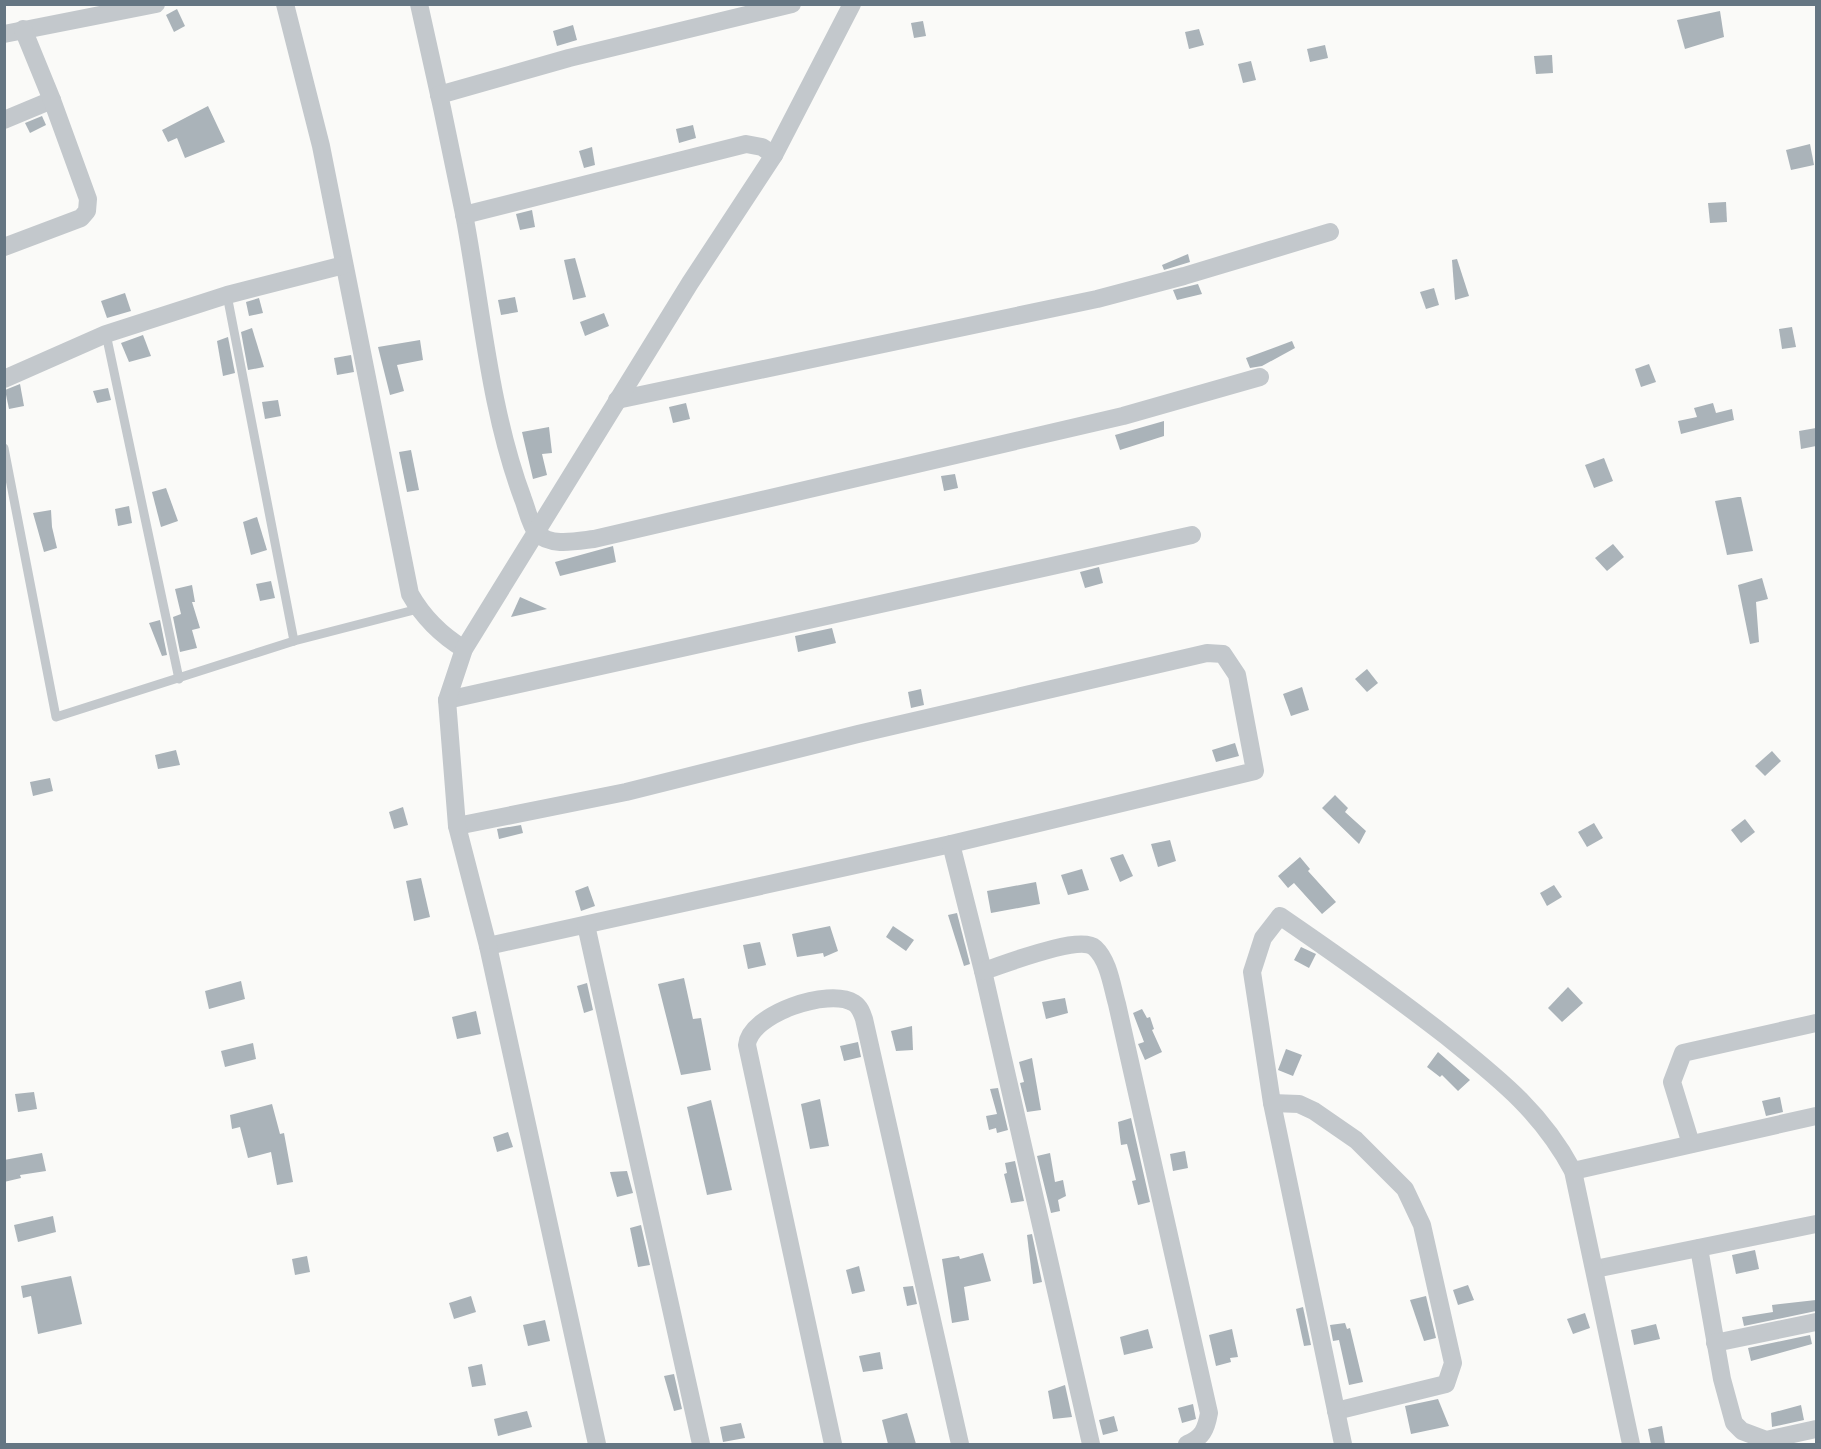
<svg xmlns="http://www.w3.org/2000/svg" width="1821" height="1449" font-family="'Fira Sans',sans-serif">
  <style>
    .building { fill: #aab3b9 }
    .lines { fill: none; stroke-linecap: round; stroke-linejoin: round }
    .service { stroke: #c3c8cc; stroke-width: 9 }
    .minor { stroke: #c3c8cc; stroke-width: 18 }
  </style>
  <rect width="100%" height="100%" fill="#fafaf8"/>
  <!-- building -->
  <g class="building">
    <polygon points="177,9 185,26 174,32 166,15"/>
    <polygon points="1720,11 1724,37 1685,49 1677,20"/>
    <polygon points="923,21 926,36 914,38 911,23"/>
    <polygon points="573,25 577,40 557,46 553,31"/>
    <polygon points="1199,29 1204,45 1189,49 1185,32"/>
    <polygon points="1325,45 1328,58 1310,62 1307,49"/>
    <polygon points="1552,55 1553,73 1536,74 1534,56"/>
    <polygon points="1251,61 1256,80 1243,83 1238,64"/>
    <polygon points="208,106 225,142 185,158 177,138 168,142 162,130"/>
    <polygon points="42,116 46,125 30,133 25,123"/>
    <polygon points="693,125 696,138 679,143 676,129"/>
    <polygon points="1810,144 1814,165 1791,170 1786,150"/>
    <polygon points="592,147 595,165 584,168 579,151"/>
    <polygon points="1726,202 1727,222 1710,223 1708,203"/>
    <polygon points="532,210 535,227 520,230 516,214"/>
    <polygon points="1188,254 1190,262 1164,270 1162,265"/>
    <polygon points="575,258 586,297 573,300 564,260"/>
    <polygon points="1457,259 1469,296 1455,300 1452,260"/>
    <polygon points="1198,284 1202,294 1177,300 1173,290"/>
    <polygon points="1434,288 1439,305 1426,309 1420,292"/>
    <polygon points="125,293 131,311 107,318 101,301"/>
    <polygon points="515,297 518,312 501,315 498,300"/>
    <polygon points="259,298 263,313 249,316 246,302"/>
    <polygon points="604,313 609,326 585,336 580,322"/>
    <polygon points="1792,327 1796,347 1782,349 1779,329"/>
    <polygon points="252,328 264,367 248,370 241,332"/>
    <polygon points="143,335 151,356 129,362 121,343"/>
    <polygon points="228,337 235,373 223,376 217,341"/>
    <polygon points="420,340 423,360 397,365 404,391 390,395 378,347"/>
    <polygon points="1292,341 1295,348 1262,366 1250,368 1246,358"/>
    <polygon points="351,355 354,372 337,375 334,358"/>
    <polygon points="1649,364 1656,382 1641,387 1635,369"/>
    <polygon points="20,384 24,406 9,409 5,390"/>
    <polygon points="108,388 111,400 97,403 93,391"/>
    <polygon points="278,400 281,416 265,419 262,402"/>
    <polygon points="686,403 690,419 673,423 669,407"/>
    <polygon points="1713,403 1716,413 1732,409 1734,420 1681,434 1678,421 1697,417 1694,408"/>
    <polygon points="1164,421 1164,436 1120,450 1115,435"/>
    <polygon points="549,427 552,453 542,454 547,475 533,479 522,432"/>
    <polygon points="1816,428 1816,446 1801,449 1799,431"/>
    <polygon points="411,450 419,490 407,492 399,452"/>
    <polygon points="1604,458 1613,481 1594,488 1585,465"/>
    <polygon points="955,474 958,488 944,491 941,476"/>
    <polygon points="166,488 178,521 161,527 152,492"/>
    <polygon points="1738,497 1741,497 1753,551 1727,555 1715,501"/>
    <polygon points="129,506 132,523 118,526 115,509"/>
    <polygon points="51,510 52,527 57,548 44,552 33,513"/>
    <polygon points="257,517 267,550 251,555 243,522"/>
    <polygon points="1613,544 1624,557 1607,571 1595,558"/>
    <polygon points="613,546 616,562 560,576 555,562"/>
    <polygon points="1099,567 1103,583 1085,588 1080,572"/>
    <polygon points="1762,578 1768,599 1756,602 1759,642 1750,644 1738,585"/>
    <polygon points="271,581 275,598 260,601 256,584"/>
    <polygon points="192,585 195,602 192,602 200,628 192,630 197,648 180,652 173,617 181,614 175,589"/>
    <polygon points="520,597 547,609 511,617"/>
    <polygon points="160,620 167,655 162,656 149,623"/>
    <polygon points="832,628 836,643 798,652 795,636"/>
    <polygon points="1367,669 1378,683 1367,692 1355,679"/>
    <polygon points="1302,687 1309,710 1291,716 1283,694"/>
    <polygon points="921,689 924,705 911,708 908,692"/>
    <polygon points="1235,743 1239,756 1216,762 1212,750"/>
    <polygon points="176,750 180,765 158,769 155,755"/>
    <polygon points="1772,751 1781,761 1765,776 1755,766"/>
    <polygon points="50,778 53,791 33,796 30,782"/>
    <polygon points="1335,795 1348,808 1345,812 1366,831 1359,844 1322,808"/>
    <polygon points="403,807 408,825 394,829 389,812"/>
    <polygon points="1745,819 1755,832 1741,843 1731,830"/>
    <polygon points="1594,823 1603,838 1587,847 1578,832"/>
    <polygon points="521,825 523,833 499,839 497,829"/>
    <polygon points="1170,840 1176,861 1158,867 1151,844"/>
    <polygon points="1123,854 1133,876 1120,882 1110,858"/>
    <polygon points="1300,857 1310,869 1308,871 1336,902 1322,914 1294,883 1288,888 1278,876"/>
    <polygon points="1082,869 1089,890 1068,895 1061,875"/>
    <polygon points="421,878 430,917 414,921 406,881"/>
    <polygon points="1036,882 1040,904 991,913 987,891"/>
    <polygon points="1554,885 1562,897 1547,906 1540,893"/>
    <polygon points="588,886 595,906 581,911 575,891"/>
    <polygon points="957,913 970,964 964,966 948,915"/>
    <polygon points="830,926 838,951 824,957 823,953 797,957 792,934"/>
    <polygon points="893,926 914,940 906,951 886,937"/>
    <polygon points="760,942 766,965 748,969 743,945"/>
    <polygon points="1301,947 1316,954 1309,968 1294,960"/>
    <polygon points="684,978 693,1019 701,1018 711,1070 681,1075 658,984"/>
    <polygon points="241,981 245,999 209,1009 205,991"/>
    <polygon points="587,983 593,1010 584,1013 577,986"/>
    <polygon points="1568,987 1583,1003 1562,1022 1548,1008"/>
    <polygon points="1065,998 1068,1013 1046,1019 1042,1002"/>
    <polygon points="1142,1009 1147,1018 1150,1017 1154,1029 1152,1030 1162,1052 1145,1060 1138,1044 1144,1042 1133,1013"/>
    <polygon points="476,1011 481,1034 457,1039 452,1017"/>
    <polygon points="912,1026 913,1050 896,1051 891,1031"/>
    <polygon points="858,1042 861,1057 844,1061 840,1046"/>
    <polygon points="253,1043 256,1059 225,1067 221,1051"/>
    <polygon points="1286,1049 1302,1055 1293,1076 1278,1070"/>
    <polygon points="1438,1052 1470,1080 1458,1091 1442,1075 1440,1077 1427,1067"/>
    <polygon points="1032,1058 1041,1110 1027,1112 1020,1083 1024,1082 1019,1062"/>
    <polygon points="998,1088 1008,1130 997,1133 996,1128 989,1130 986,1116 997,1114 990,1089"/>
    <polygon points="34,1092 37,1109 18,1112 15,1094"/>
    <polygon points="1780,1097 1783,1112 1766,1116 1762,1101"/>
    <polygon points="820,1099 829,1146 810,1149 801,1104"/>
    <polygon points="711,1100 732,1190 707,1195 687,1107"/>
    <polygon points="272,1104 280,1134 284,1133 293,1182 277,1185 271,1152 248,1158 240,1127 232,1129 230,1115"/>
    <polygon points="1131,1118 1150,1202 1138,1205 1132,1181 1136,1180 1127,1144 1121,1145 1118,1122"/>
    <polygon points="508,1132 513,1147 497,1152 493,1137"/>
    <polygon points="1185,1151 1188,1168 1173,1171 1170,1154"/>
    <polygon points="42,1153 46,1171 20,1175 21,1178 4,1182 4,1160"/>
    <polygon points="1050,1153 1055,1182 1063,1180 1066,1196 1058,1200 1060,1211 1051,1213 1037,1156"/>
    <polygon points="1015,1161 1024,1201 1011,1203 1004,1174 1007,1173 1005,1163"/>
    <polygon points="627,1171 633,1193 617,1197 610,1172"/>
    <polygon points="53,1216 56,1232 18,1242 14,1225"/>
    <polygon points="641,1225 650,1265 638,1267 630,1228"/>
    <polygon points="1032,1234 1042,1282 1033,1284 1027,1235"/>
    <polygon points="1755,1250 1759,1269 1736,1274 1732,1255"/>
    <polygon points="983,1253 991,1281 964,1287 969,1320 952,1323 942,1259 959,1256 960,1259"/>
    <polygon points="307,1256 310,1272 295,1275 292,1259"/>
    <polygon points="859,1266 865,1291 852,1294 846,1270"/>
    <polygon points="71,1276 82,1324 38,1334 31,1296 23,1298 21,1286"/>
    <polygon points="1468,1285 1474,1300 1458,1305 1453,1290"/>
    <polygon points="913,1286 917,1304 907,1306 903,1287"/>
    <polygon points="471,1296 476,1312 454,1319 449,1303"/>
    <polygon points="1426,1296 1436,1338 1424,1341 1410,1300"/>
    <polygon points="1816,1300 1816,1311 1744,1326 1742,1317 1773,1312 1772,1305"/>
    <polygon points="1303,1307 1311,1345 1304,1346 1296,1309"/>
    <polygon points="1585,1313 1590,1328 1573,1334 1567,1319"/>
    <polygon points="545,1320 550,1341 528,1346 523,1325"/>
    <polygon points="1345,1323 1347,1329 1350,1328 1363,1382 1349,1385 1339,1340 1333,1341 1330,1325"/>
    <polygon points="1656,1324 1660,1339 1634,1345 1631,1330"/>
    <polygon points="1148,1329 1153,1348 1124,1355 1120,1337"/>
    <polygon points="1232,1329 1238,1357 1230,1358 1231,1362 1216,1366 1209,1335"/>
    <polygon points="1810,1335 1812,1344 1751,1361 1748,1348"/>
    <polygon points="880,1352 883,1369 863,1372 859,1356"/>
    <polygon points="482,1364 486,1385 472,1387 468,1367"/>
    <polygon points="674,1374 682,1409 674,1411 664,1376"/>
    <polygon points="1065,1385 1072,1417 1053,1419 1048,1391"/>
    <polygon points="1438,1399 1449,1426 1411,1434 1405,1406"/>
    <polygon points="1193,1404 1196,1419 1182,1423 1178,1408"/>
    <polygon points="1801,1405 1804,1420 1772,1427 1771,1413"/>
    <polygon points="527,1411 532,1427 498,1436 494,1419"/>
    <polygon points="907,1413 916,1444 888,1444 882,1420"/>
    <polygon points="1114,1416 1118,1431 1103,1435 1099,1420"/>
    <polygon points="741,1423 745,1438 723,1442 720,1427"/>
    <polygon points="1662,1426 1665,1444 1651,1444 1648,1429"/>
  </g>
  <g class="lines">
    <!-- service -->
    <g class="service">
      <polyline points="227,295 294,641"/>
      <polyline points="106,334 179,679"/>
      <polyline points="4,448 56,717 294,641 418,609"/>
    </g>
    <!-- minor -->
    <g class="minor">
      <path d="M285,4L321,146L410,594C423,617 441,635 464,649"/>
      <path d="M419,4C435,74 450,144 464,214C482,309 489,408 523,499C527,509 530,525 537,533C550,547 577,541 594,539L1123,416L1260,377"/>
      <polyline points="4,34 156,4"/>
      <polyline points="439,95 569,58 792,4"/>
      <polyline points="4,120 52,100"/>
      <polyline points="464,215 746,144 762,147 774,155"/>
      <polyline points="4,247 81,218 87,211 88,199 52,100 23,29"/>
      <polyline points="4,379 106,334 227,295 344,265"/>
      <polyline points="617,400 1097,299 1184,276 1330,232"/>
      <polyline points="447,700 1192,535"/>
      <polyline points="457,826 626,792 858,734 1207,653 1223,654 1237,675 1255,771 951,844 488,946"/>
      <polyline points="951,844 983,971 1091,1444"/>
      <polyline points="586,925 701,1444"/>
      <path d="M983,971C1003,965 1080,934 1095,948C1109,961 1112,987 1117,1004L1209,1413C1206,1430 1202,1438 1187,1444"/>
      <polyline points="1272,1103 1299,1104 1314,1111 1356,1140 1405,1189 1422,1225 1453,1363 1446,1384 1336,1411"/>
      <polyline points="1691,1144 1672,1082 1683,1053 1816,1023"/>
      <polyline points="1573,1171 1816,1116"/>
      <polyline points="1699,1248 1722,1379 1734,1423 1742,1431 1766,1440 1816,1429"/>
      <polyline points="1595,1269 1816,1224"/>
      <polyline points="1715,1343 1816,1322"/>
      <polyline points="597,1444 488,946 457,826 447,700 464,649 690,283 774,155 852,4"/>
      <path d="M833,1444L747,1045C750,1014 829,987 854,1003C860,1007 862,1013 864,1019L960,1444"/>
      <path d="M1343,1444L1272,1103L1252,972L1263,938L1280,916C1337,955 1392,994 1446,1036C1498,1078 1541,1111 1573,1171L1631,1444"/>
    </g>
  </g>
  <!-- border -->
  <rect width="1821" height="1449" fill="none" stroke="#657683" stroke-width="12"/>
</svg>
